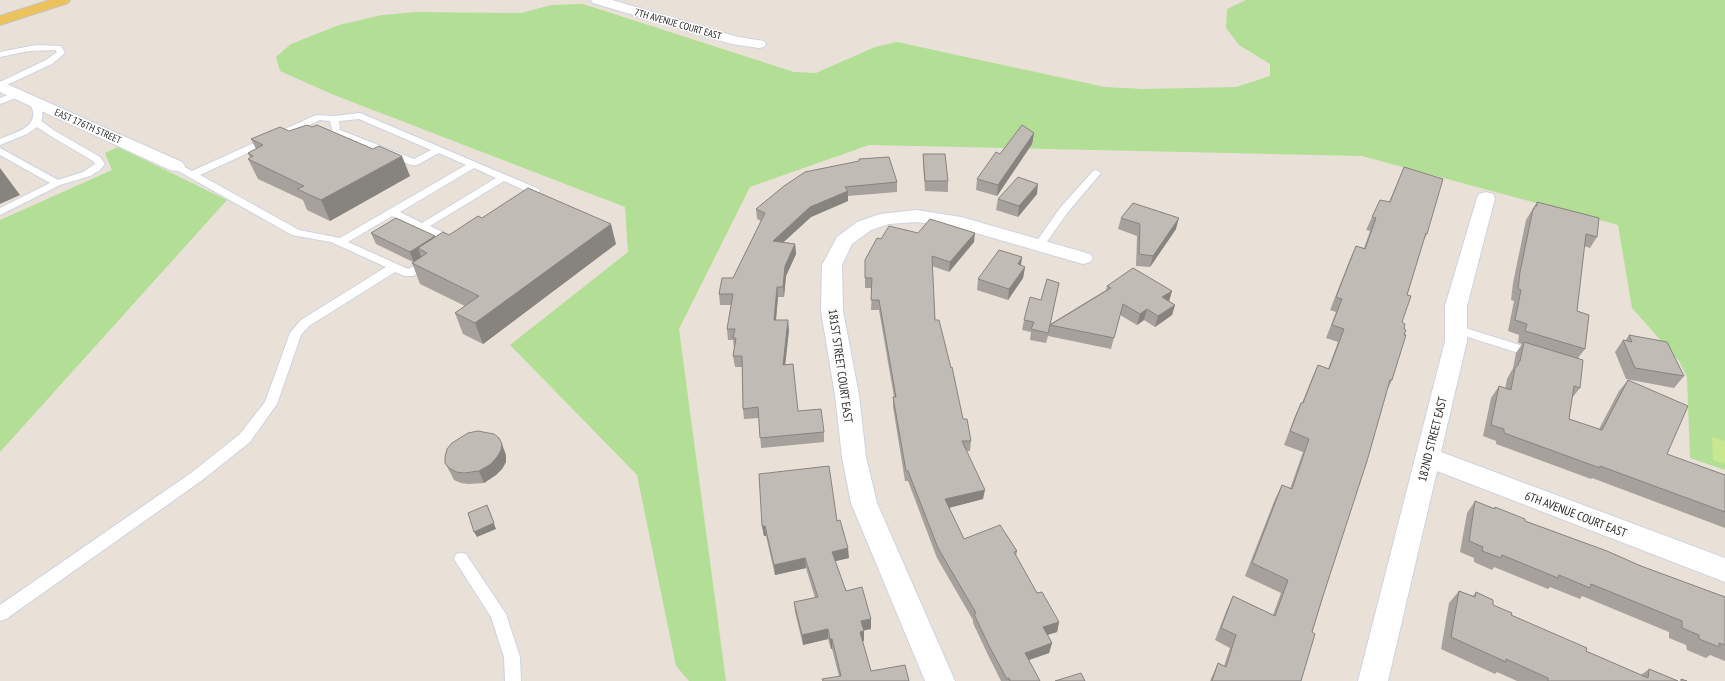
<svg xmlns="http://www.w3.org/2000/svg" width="1725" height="681" font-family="'PT Sans Narrow',sans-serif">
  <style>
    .green { fill: #b2df95 }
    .pitch { fill: #c7e790 }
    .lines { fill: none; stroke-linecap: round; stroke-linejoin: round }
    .lane-casing { stroke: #cdd2e0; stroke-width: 2 }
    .street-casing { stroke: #cdd2e0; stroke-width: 2 }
    .primary-casing { stroke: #c3c3c3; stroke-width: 2 }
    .lane { fill: #fff; fill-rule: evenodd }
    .street { fill: #fff; fill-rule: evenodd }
    .primary { fill: #ecc25a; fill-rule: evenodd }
    .wall { fill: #a6a19c }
    .shaded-wall { fill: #87837f }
    .building { fill: #c1bbb5; stroke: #87837f }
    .labels { text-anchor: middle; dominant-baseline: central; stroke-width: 3; stroke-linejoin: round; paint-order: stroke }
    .far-street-label { font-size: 10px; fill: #272727; stroke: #fff }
    .street-label { font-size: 12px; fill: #272727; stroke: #fff }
  </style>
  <rect width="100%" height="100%" fill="#e9e1d8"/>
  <!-- green -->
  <g class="green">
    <polygon points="1246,0 1725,0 1725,470 1690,458 1687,377 1679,361 1632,308 1618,225 1362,156 869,145 750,187 679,329 726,681 689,681 676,666 637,475 510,345 628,252 625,207 334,95 280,71 276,57 291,44 339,25 382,15 417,12 521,13 551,5 583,4 794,72 816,73 875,47 897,42 1105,87 1143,89 1236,87 1270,76 1270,64 1239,45 1226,28 1227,9"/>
    <polygon points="118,147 227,200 0,452 0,220 112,170 105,153"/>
  </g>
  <!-- pitch -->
  <polygon class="pitch" points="1712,437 1725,441 1725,464 1713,460"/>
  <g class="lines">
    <!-- lane casing -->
    <g class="lane-casing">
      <g id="lane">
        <polygon points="36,45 61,46 65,53 52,64 0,88 0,82 46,60 57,52 55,50 29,51 0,57 0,52"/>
        <polygon points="18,91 21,92 22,94 21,96 0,104 0,98"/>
        <path d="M32,97L35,98C40,106 45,112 41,121L55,131L100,157L105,164L100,170L90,176L60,185L0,215V208L50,183L0,155V148L58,180L83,172L95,164L93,161L49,135L37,127L27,134L0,145V139C20,131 44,125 28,100Z"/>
        <path d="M360,113L539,189L540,191L532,198H524L523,196L528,192L504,181L430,226L458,240L459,242L458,244H450L392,216L348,242L408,269L428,259L433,262L413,276H405L395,272L309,326L301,335L277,404L250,442L201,481L6,619L0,621V605L191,473L240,434L265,402L290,333L301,320L386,267L331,242L292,235L173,168L171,166L173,164H179L192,171L316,115L334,116ZM359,119L431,150L414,159L340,130L339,121ZM320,120L330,121L333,133L411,165H417L439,153L466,165L340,238L299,230L200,175ZM474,168L496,178L422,223L400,212Z"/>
        <polygon points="1096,170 1101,173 1068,212 1043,247 1035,247 1034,245 1060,208 1093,171"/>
        <polygon points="1456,325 1539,351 1541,354 1539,357 1535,358 1452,332 1450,329 1452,326"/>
        <polygon points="461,553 466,554 506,614 520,657 521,681 505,681 504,657 491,617 454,559 456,554"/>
      </g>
    </g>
    <!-- street casing -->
    <g class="street-casing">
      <g id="street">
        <polygon points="591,0 612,0 738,37 764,41 766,44 764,47 759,48 732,44 593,3"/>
        <polygon points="0,81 182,162 185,166 182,170 176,171 170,170 0,92"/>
        <polygon points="1486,192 1493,194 1495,198 1467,306 1467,341 1441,452 1725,558 1725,582 1437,471 1388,681 1358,681 1445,341 1445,306 1477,198 1479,194"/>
        <polygon points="916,210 961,217 1090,254 1093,258 1090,262 1083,264 952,226 916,222 889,224 871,230 852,244 842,265 843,311 859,395 866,457 877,503 955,681 925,681 851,503 842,457 835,395 821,311 822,265 837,237 857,222 880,214"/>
      </g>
    </g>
    <!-- primary casing -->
    <g class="primary-casing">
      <polygon id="primary" points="50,0 70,0 68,3 0,25 0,16"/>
    </g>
    <!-- lane -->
    <use href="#lane" class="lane"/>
    <!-- street -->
    <use href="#street" class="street"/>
    <!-- primary -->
    <use href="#primary" class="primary"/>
  </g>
  <!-- wall -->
  <g class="wall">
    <polygon points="289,131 410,176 330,221 307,210 303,200 258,179 248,159 250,158 248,153 256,149 251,139"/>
    <polygon points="1034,133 1032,144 997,196 976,190 977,179 1000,154"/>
    <polygon points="923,154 948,181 948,192 925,191 923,164"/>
    <polygon points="859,159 897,182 897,192 848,196 848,201 811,217 783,242 795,244 796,254 786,276 784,297 778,297 776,320 789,330 785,365 798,411 824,432 824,442 761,448 759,418 744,419 743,409 742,367 735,367 733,356 734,348 733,340 728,340 727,329 731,305 720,305 719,294 733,278 761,221 757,219 756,209 859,161"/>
    <polygon points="1404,167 1427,234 1423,241 1407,295 1402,322 1404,335 1392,380 1387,390 1312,632 1301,681 1210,681 1218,663 1224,666 1230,648 1215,640 1227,609 1233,596 1273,615 1281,593 1245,576 1275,499 1282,485 1290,489 1303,452 1284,445 1295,416 1301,403 1302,403 1312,378 1318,365 1328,369 1338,342 1326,338 1336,312 1330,310 1350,259 1356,246 1364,248 1370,231 1366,230 1380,200 1389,202"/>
    <polygon points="1037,194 1018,217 996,210 998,199"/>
    <polygon points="1537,202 1597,237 1590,248 1584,246 1577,311 1585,349 1578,358 1580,388 1572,398 1569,419 1599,429 1619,391 1628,380 1667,454 1725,475 1725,528 1592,478 1591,479 1496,444 1496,441 1483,436 1491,398 1499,386 1505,389 1507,379 1513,368 1516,353 1522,344 1518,343 1519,335 1508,331 1514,301 1511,300 1513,283 1526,220"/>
    <polygon points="482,218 616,244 483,344 463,334 455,313 465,306 420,284 412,263 413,262 376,244 371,233 435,236 435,237 449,235"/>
    <polygon points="1121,218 1176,229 1150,267 1136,266 1137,236 1118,229"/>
    <polygon points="918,233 974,242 949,272 932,266 935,320 963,419 971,441 970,451 966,451 983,499 949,508 964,539 1017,551 1016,556 1037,593 1059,622 1057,632 1047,635 1052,643 1049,653 1029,660 1040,681 1001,681 988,655 973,623 973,620 937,558 908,481 905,481 893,407 893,397 894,397 879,310 871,310 872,288 865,288 865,260 881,239"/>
    <polygon points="1022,257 1021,266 1025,267 1023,278 1008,300 977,290 978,279"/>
    <polygon points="1059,283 1050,324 1106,290 1107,286 1172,291 1169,301 1175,305 1172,315 1155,327 1144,320 1137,325 1120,315 1111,349 1048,336 1046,343 1030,340 1031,332 1022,330 1024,320 1041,300"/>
    <polygon points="1629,335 1684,376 1674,388 1626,379 1615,352 1623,340 1625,341"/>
    <polygon points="506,455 506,462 502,469 496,475 484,483 469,484 461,483 454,480 451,474 445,463"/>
    <polygon points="1475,501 1641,566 1725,597 1725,661 1710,655 1706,658 1687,650 1686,645 1669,638 1669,632 1582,596 1580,599 1550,587 1548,589 1494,567 1492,570 1474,562 1474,558 1460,552 1467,513"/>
    <polygon points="837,521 849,558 835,561 846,591 871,619 871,629 864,630 864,641 862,641 871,671 839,676 832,649 831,649 828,639 803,645 795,612 794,602 815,598 806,568 775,575 766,536 764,536 762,526"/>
    <polygon points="1459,591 1473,596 1476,592 1493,605 1511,615 1586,651 1641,675 1649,669 1678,681 1517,681 1497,672 1495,674 1441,649 1449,603"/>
  </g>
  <!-- shaded-wall -->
  <g class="shaded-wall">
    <polygon points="1034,133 1032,144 997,196 998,185"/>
    <polygon points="402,156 410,176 330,221 321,200"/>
    <polygon points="0,168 20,195 0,204"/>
    <polygon points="1038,184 1037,194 1018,217 1019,206"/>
    <polygon points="848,191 848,201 811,217 774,251 773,241 810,207"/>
    <polygon points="1179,218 1176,229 1150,267 1153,256"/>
    <polygon points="611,224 616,244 483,344 475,323"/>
    <polygon points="975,233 974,242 949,272 950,262"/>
    <polygon points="435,236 439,247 418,248 422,258 414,263 410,252"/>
    <polygon points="795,244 796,254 786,276 784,297 783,287 785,266"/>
    <polygon points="1022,257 1020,269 1018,264"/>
    <polygon points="1025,267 1023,278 1008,300 1009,289"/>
    <polygon points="777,287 778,297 775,330 774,320"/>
    <polygon points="1172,291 1169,301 1162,297"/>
    <polygon points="1175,305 1172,315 1155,327 1158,316"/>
    <polygon points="1147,309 1144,320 1137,325 1140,314"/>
    <polygon points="788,320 789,330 784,375 783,365"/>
    <polygon points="502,444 506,455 506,462 502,469 496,475 484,483 479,471"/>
    <polygon points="985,490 983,499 944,509 945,499"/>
    <polygon points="487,505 496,529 477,537 474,532"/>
    <polygon points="762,526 765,526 766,536 764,536"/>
    <polygon points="848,548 849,558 832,562 832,552"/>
    <polygon points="805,558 806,568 775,575 774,565"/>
    <polygon points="871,619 871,629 861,631 861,621"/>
    <polygon points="1059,622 1057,632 1041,637 1043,627"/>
    <polygon points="828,629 828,639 803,645 802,635"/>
    <polygon points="864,631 864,641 860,642 860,632"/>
    <polygon points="830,639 832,639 832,649 831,649"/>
    <polygon points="1052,643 1049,653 1023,662 1025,653"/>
  </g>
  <!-- building -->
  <g class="building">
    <polygon points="307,125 312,127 317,125 373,149 379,146 402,156 321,200 297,189 304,186 248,159 253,156 248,153 263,145 251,139 280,127 289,131"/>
    <polygon points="1022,125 1034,133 998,185 977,179 996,152 1000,154"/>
    <polygon points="923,154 945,154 948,181 925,181"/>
    <polygon points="889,157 897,182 845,187 848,191 810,207 773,241 795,244 785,266 783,287 777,287 774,320 788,320 783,365 793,364 798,411 821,409 824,432 760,438 758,407 743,409 742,356 733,356 736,338 733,338 735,329 727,329 733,294 719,294 722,278 733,278 765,213 756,209 784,186 805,172 859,161 859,159"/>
    <polygon points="1404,167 1443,179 1427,234 1426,233 1407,295 1411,296 1402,322 1405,324 1404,329 1406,330 1404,335 1406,335 1392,380 1390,380 1367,461 1323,596 1312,632 1315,634 1301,681 1212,681 1218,663 1226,667 1236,635 1221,628 1233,596 1275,616 1288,580 1252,563 1282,485 1292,489 1309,439 1290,431 1301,403 1303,403 1318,365 1329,369 1344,329 1332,325 1342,299 1336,297 1356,246 1365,249 1376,218 1372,217 1380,200 1390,202"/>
    <polygon points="1018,177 1038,184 1019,206 998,199"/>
    <polygon points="528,188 611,224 475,323 455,313 479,296 412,263 427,253 418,248 443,232 449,235 478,216 482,218"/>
    <polygon points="1537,202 1599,218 1597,237 1586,234 1577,311 1589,315 1585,349 1525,331 1527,324 1515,320 1521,290 1518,289 1520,272 1533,209 1534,209 1535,206 1537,206"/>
    <polygon points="1133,203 1179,218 1153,256 1139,254 1140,224 1121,218"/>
    <polygon points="396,218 435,236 410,252 371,233"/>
    <polygon points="930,219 975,233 950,262 932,256 935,320 939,320 951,368 952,367 963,419 967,419 971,441 962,441 985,490 945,499 964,539 1000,525 1017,551 1014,552 1037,593 1042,592 1059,622 1043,627 1052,643 1025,653 1040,681 1010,681 1009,678 1007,679 989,646 974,614 976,613 938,548 908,471 906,471 893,397 896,397 879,300 871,300 872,278 865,278 865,260 877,238 881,239 889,226 918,233"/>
    <polygon points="999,250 1022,257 1018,264 1025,267 1009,289 978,279"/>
    <polygon points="1133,268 1172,291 1162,297 1175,305 1158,316 1147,309 1140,314 1123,304 1114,338 1050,325 1048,333 1031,329 1034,322 1024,320 1030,297 1041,300 1047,279 1059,283 1050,325 1111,288 1107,286"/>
    <polygon points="1629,335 1667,342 1684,376 1635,368 1623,340 1632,342"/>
    <polygon points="1524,342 1583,360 1580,388 1574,386 1569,419 1602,430 1628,380 1688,406 1667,454 1725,475 1725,512 1600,466 1600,468 1504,433 1504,429 1491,425 1499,386 1511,390 1515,368 1518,365 1519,361 1520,361"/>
    <polygon points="478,431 494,434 499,438 502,444 501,450 497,457 491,464 479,471 464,473 456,472 449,468 445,463 445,457 447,449 452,443 468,433"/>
    <polygon points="829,466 837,521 840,520 848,548 832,552 846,591 862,587 871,619 861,621 864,631 860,632 871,671 905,665 909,681 823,681 822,679 841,676 832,639 830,639 828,629 802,635 794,602 818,597 805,558 774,565 765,526 762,526 759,474"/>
    <polygon points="1475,501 1495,509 1495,507 1525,519 1525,521 1607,551 1641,566 1725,597 1725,645 1719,643 1719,647 1699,639 1699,635 1682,628 1682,621 1591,584 1590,588 1559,575 1558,578 1502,555 1501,558 1482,551 1483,547 1469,541"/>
    <polygon points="487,505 494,523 474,532 468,513"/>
    <polygon points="1459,591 1475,597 1476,592 1493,600 1493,605 1512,613 1511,615 1587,648 1586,651 1648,678 1649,669 1678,681 1548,681 1548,678 1506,659 1506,662 1451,637"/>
    <polygon points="1081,673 1085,681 1055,681"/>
    <polygon points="1681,679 1687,681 1681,681"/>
  </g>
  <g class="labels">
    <!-- far-street labels -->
    <g class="far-street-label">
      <text transform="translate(678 24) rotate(16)">7TH AVENUE COURT EAST</text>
      <text transform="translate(88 126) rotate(24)">EAST 176TH STREET</text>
    </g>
    <!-- street labels -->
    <g class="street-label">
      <text transform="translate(841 366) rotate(82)">181ST STREET COURT EAST</text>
      <text transform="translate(1432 439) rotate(-76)">182ND STREET EAST</text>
      <text transform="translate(1576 514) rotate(21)">6TH AVENUE COURT EAST</text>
    </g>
  </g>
</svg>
